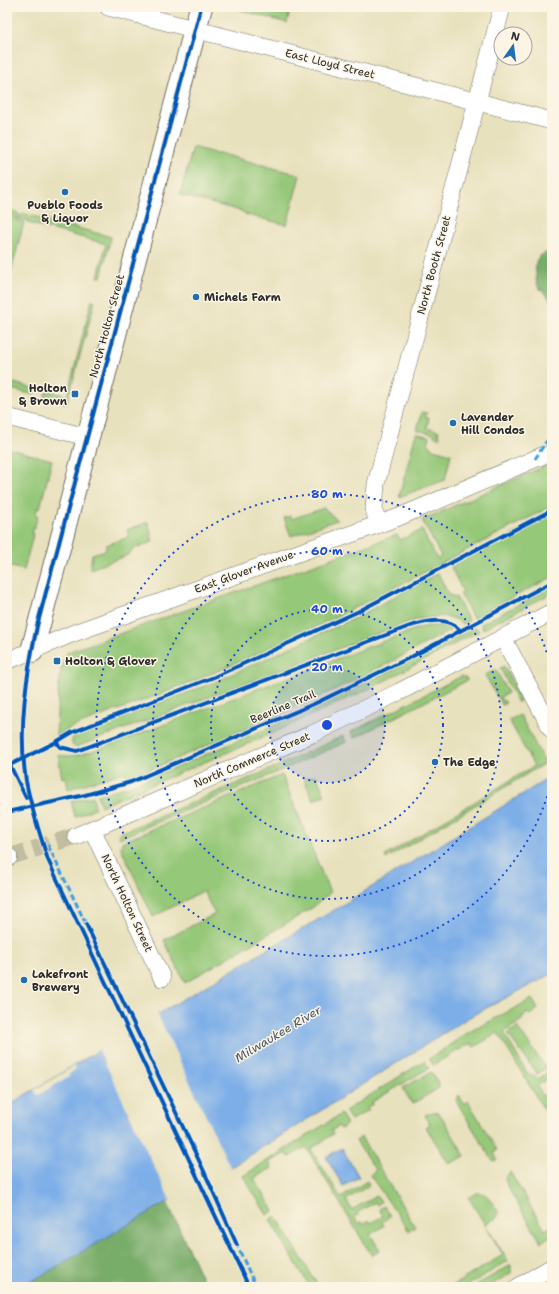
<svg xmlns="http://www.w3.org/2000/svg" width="559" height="1294" font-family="'Shantell Sans',sans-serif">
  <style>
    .green { fill: #96c879; stroke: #607a52 }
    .forest { fill: #78ac69; stroke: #526c4a }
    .water { fill: #7daee8; stroke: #546c8a }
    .pier { fill: #e8e1bd }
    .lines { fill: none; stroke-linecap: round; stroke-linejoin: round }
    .minor-tunnel { stroke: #c2bda0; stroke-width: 17; stroke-dasharray: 17 8; stroke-linecap: butt }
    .minor-casing { stroke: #6d6b5e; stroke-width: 18 }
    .secondary-casing { stroke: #6d6b5e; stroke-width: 24 }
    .minor { stroke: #fff; stroke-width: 17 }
    .secondary { stroke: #fff; stroke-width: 22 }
    .quiet { stroke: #3d9ce1; stroke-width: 3; stroke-dasharray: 6 3; stroke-linecap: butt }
    .cycleway-casing { stroke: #fcf5e5; stroke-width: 6 }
    .cycleway { stroke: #0057b8; stroke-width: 4 }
    .ring { fill: none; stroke: #1d4ed8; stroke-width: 2; stroke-dasharray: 2 4 }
    .poi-dot { fill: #1f6fb2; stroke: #fcf5e5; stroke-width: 1.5 }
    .labels { text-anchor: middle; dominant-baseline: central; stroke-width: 3; stroke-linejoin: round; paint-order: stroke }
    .street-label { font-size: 11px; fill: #2b2b2b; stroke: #fcf5e5 }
    .poi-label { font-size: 11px; font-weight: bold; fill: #2b2b2b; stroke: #fcf5e5; text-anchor: start }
    .water-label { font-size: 12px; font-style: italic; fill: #48596d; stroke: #fcf5e5 }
    .centre { fill: #1d4ed8; stroke: #fcf5e5; stroke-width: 2 }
    .ring-label { font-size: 12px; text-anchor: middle; font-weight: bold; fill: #1d4ed8; stroke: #fcf5e5; stroke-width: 3; stroke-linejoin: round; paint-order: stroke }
  </style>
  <rect width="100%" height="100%" fill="#fcf5e5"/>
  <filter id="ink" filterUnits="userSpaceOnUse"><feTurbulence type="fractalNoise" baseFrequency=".025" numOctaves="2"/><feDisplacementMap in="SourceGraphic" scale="8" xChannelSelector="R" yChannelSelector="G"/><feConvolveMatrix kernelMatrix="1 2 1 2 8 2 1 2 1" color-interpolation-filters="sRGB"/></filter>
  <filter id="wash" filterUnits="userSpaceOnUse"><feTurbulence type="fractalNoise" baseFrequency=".012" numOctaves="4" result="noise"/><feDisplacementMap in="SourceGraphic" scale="16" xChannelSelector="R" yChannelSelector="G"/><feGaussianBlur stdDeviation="0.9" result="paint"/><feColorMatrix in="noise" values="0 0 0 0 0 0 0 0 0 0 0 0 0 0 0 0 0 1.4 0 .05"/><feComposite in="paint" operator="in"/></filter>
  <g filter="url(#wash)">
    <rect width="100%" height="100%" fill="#e8e1bd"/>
    <!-- green -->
    <g class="green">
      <polygon points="230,7 291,7 287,23"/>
      <polygon points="193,147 214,153 215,154 221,154 300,175 287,225 247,215 241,211 180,195"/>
      <polygon points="7,210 17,212 19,216 25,214 111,237 101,277 98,277 106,244 28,223 29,221 17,218 13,214 12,215 15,219 24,222 7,287"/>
      <polygon points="92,300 95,301 67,403 44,398 46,392 49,392 50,391 67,396"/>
      <polygon points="7,381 35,389 34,395 7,388"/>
      <polygon points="422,412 427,413 425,417 429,418 427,428 439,431 438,434 440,435 439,438 434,436 434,434 417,430"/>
      <polygon points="416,433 430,437 428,443 433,449 451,454 445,480 399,497"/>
      <polygon points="7,448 52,460 40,508 37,508 36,515 38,516 34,529 33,529 32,535 33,535 24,570 7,566"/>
      <path d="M552,463V506C440,563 330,625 213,673C167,693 119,709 72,727L56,737C57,720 57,663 68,652L397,535L400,540L422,530L437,559L441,556L422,520Z"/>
      <polygon points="324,508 337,520 291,536 284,518 290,516 291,519"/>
      <polygon points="552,515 552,577 473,618 461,595 460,594 463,592 451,567"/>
      <polygon points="148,522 153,542 133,549 128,555 90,569 92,554 106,550 106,545 129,537 127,530"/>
      <path d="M438,573L449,596L452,595L454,598L456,597L469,621L462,624C452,611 423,618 409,622L79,746L75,747L72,745V740L74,736L215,682L359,616Z"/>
      <polygon points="552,587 552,593 483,629 481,624"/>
      <path d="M428,626H445L451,630L372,672L300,706L128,779L125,772L68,789L66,777L62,778L58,755C74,759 94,750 110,745L413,630Z"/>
      <polygon points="476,627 479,631 371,688 264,737 101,806 97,795 129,786 164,772 318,707"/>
      <polygon points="504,666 521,699 518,703 500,668"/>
      <polygon points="496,670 508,693 500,697 502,701 504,700 506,703 502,705 485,675"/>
      <polygon points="462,676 468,680 354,738 351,732"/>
      <polygon points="520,715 545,763 386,859 385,856 534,766 509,720"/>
      <polygon points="343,736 346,742 282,770 120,838 118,834 278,766"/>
      <polygon points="282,775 330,893 312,908 185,983 164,940 215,914 203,891 153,917 121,848 122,842"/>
      <polygon points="316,775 325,795 313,800 304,779"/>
      <polygon points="93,796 95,808 75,817 71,801"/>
      <polygon points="532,999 538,1009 530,1015 528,1013 522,1017 523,1019 504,1033 529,1076 533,1074 537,1080 552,1069 552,1076 537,1086 543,1096 552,1091 552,1096 548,1099 549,1101 546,1103 551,1109 552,1109 552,1123 498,1033 474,1047 471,1043 433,1065 429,1059 469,1032"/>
      <polygon points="517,1027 546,1068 537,1074 508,1034"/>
      <polygon points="424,1061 429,1068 372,1102 373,1104 367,1107 369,1110 351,1120 345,1111"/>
      <polygon points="431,1072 439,1084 439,1088 412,1104 403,1088"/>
      <polygon points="459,1095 464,1104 468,1101 497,1150 494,1152 497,1159 496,1161 492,1160 458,1104 457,1100"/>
      <polygon points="433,1112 438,1113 442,1117 465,1156 449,1164 426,1127 430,1124 425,1115"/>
      <polygon points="341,1114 347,1124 341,1129 339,1126 331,1131 333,1134 311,1149 341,1198 367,1181 369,1185 346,1200 352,1210 376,1196 381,1202 377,1205 375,1202 357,1213 358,1215 354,1217 358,1223 362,1222 363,1224 369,1220 371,1223 383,1216 379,1209 384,1206 390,1216 382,1222 384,1226 370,1234 380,1250 372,1256 306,1147 289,1157 286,1153 269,1162 272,1168 254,1178 274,1211 267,1215 243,1176"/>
      <polygon points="361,1137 415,1227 409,1231 370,1175 376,1171 356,1141"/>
      <polygon points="510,1172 545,1230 552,1226 552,1235 541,1242 508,1188 505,1178"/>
      <path d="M477,1193C490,1192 494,1205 499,1214L496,1218L485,1224L508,1261L465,1287H450L503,1255L469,1198Z"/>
      <polygon points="276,1216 319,1287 310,1287 270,1220"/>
      <polygon points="511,1265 511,1273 488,1287 473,1287"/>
    </g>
    <!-- forest -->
    <g class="forest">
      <path d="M552,250V304C549,295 542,293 538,286C536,283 536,277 536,273C534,257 539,256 552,250Z"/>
      <polygon points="167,1202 206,1287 22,1287"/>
    </g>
    <!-- water -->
    <g class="water">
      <polygon points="552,776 552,974 473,1015 236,1164 167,1202 22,1287 7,1287 7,1106 175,1004 336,909"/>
      <polygon points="342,1148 359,1177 343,1186 326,1157"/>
    </g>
    <!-- pier -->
    <g class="pier">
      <polygon points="157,1013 231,1169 171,1202 98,1048"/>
      <polygon points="74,1066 76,1069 68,1075 69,1077 38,1095 34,1090"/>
    </g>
  </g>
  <g filter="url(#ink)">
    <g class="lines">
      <!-- minor-tunnel -->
      <polyline class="minor-tunnel" points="9,857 76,836"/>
      <!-- minor casing -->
      <g class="minor-casing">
        <g id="minor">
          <polyline points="108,7 552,121"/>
          <polyline points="7,417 87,437"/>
          <polyline points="378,524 374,509 376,484 502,7"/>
          <polyline points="503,638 552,730"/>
          <polyline points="7,661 74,633 399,517 544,455"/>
          <polyline points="92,829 162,978"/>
          <polyline points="76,836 312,734 399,692 552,612"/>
          <polyline points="7,858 9,857"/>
          <polyline points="518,1287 552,1267"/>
        </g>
      </g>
      <!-- secondary casing -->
      <g class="secondary-casing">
        <polyline id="secondary" points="32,651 201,7"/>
      </g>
      <!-- minor -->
      <use href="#minor" class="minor"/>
      <!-- secondary -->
      <use href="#secondary" class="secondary"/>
      <!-- quiet -->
      <g class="quiet">
        <polyline points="535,459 546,442 552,437"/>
        <polyline points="48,845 87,926"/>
        <polyline points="236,1243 256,1287"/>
      </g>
      <!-- cycleway casing -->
      <g class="cycleway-casing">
        <g id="cycleway">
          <path d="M201,7L37,626C26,677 18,729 26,781C31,808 40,834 48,860L249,1287"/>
          <path d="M460,630C446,615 426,622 410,626L77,751L60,747L56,742L73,732L214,677L357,612L552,510"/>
          <polyline points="26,798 10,765 56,742"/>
          <polyline points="7,812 85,795 131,782 316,703 413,656 552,582"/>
          <polyline points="86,924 203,1169 237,1245"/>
        </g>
      </g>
      <!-- cycleway -->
      <use href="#cycleway" class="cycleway"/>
    </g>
  </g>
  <!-- distance rings -->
  <circle cx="327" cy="725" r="58" fill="#1d4ed8" fill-opacity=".12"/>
  <g class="ring">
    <circle cx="327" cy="725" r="58"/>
    <circle cx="327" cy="725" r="116"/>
    <circle cx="327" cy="725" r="174"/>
    <path d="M552 779A231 231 0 1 1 552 671"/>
  </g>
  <!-- markers -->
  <g class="poi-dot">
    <circle cx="65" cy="192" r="4"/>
    <circle cx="196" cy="297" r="4"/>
    <rect x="71" y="390" width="8" height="8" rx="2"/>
    <circle cx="453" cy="423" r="4"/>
    <rect x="53" y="657" width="8" height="8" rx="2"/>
    <circle cx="435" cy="762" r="4"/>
    <circle cx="24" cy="980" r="4"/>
  </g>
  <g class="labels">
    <!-- street labels -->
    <g class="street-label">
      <text transform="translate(330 64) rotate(14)">East Lloyd Street</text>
      <text transform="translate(434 265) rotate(-75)">North Booth Street</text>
      <text transform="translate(107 326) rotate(-75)">North Holton Street</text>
      <text transform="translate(244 572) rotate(-20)">East Glover Avenue</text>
      <text transform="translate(283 707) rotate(-23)">Beerline Trail</text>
      <text transform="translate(252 760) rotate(-23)">North Commerce Street</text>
      <text transform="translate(127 903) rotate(65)">North Holton Street</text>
    </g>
    <!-- poi labels -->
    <g class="poi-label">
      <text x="65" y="205" text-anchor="middle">Pueblo Foods<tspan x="65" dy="13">&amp; Liquor</tspan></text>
      <text x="204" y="297">Michels Farm</text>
      <text x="67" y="388" text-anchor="end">Holton<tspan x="67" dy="13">&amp; Brown</tspan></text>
      <text x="461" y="417">Lavender<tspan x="461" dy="13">Hill Condos</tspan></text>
      <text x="65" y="661">Holton &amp; Glover</text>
      <text x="443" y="762">The Edge</text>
      <text x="32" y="974">Lakefront<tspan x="32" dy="13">Brewery</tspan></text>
    </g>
    <!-- water labels -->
    <g class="water-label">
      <text transform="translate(278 1034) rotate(-31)">Milwaukee River</text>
    </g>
  </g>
  <circle cx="327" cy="725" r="6" class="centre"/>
  <g class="ring-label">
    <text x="327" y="498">80 m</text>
    <text x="327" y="555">60 m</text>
    <text x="327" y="613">40 m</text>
    <text x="327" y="671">20 m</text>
  </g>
  <!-- margin -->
  <rect width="559" height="1294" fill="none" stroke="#fcf5e5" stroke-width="24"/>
  <!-- north arrow -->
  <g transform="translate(513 46) rotate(14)"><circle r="19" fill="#fcf5e5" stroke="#a8a49b"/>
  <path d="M0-3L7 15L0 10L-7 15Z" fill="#1f6fb2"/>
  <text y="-6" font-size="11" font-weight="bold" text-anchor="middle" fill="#2b2b2b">N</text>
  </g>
</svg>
